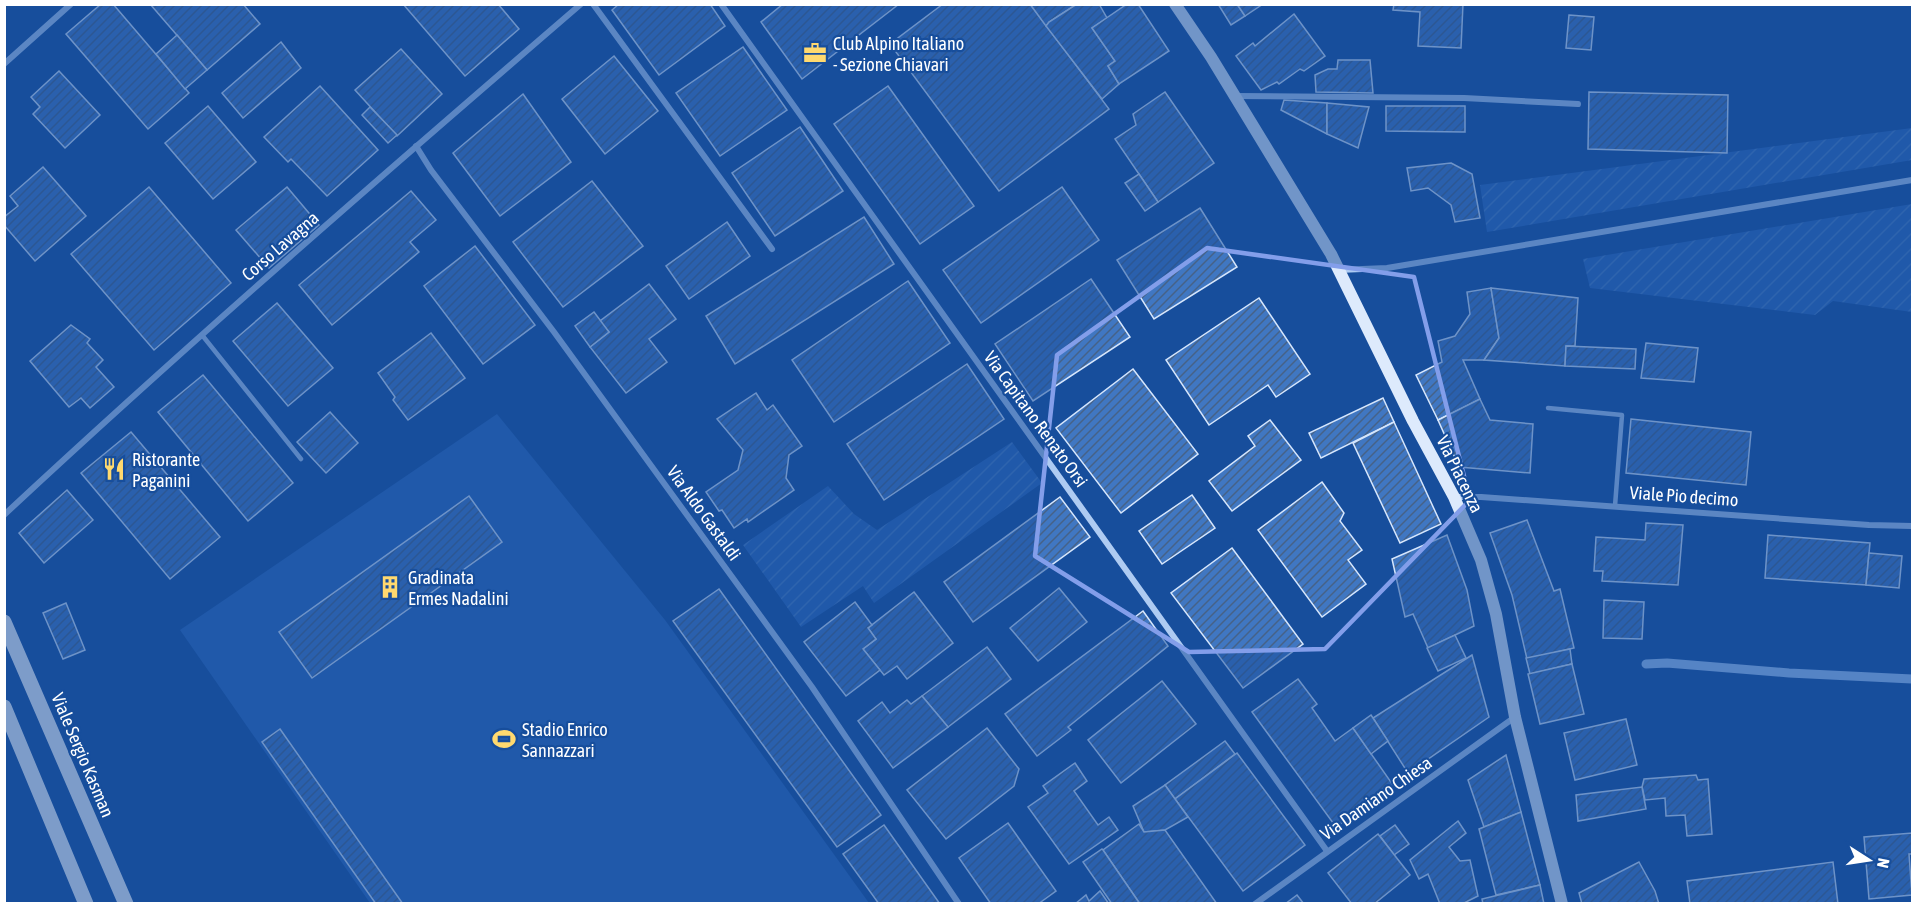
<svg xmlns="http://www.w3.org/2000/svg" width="1917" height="908" font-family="'Asap Condensed',sans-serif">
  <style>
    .park { fill: #2b67ba }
    .garden { fill: url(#garden-furrows) }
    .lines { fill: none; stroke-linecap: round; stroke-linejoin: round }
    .stream { stroke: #a1c5f5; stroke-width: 9 }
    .building { fill: url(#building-hatch); stroke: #d6e6fc; stroke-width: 1.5 }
    .lane { stroke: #aecbf2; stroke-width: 4.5 }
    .street { stroke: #aecbf2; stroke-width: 6 }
    .secondary { stroke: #ddeafc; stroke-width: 12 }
    .primary { stroke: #f9fbff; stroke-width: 15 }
    .marked { fill: none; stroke: #839eea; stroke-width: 4.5; stroke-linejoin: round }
    .labels { text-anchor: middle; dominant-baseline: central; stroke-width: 4.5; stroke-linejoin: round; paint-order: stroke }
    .poi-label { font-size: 18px; fill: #fff; stroke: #174e9c; text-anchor: start }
    .street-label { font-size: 18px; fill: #fff; stroke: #174e9c }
  </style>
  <defs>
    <pattern id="garden-furrows" width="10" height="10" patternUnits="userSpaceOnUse" patternTransform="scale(1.5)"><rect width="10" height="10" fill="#2b67ba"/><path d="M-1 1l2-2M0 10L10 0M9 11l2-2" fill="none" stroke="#4b7ec4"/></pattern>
    <pattern id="building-hatch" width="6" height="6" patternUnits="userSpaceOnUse" patternTransform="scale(1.5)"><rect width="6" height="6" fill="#4077c2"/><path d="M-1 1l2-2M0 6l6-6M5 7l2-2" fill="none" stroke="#466287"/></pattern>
  </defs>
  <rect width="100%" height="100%" fill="#174e9c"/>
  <!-- park -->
  <polygon class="park" points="497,414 665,620 869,903 370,903 180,630"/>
  <!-- garden -->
  <g class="garden">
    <polygon points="1912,128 1912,160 1487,232 1480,185"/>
    <polygon points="1912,204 1912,312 1833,301 1815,315 1590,288 1583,259"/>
    <polygon points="1012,442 1042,483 874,603 863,586 801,627 743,545 828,486 854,514 877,530"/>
  </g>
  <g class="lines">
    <!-- stream -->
    <polyline class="stream" points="1646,664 1667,663 1789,673 1912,679"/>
  </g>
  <!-- building -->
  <g class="building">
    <polygon points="101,4 113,4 189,93 148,129 66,34"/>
    <polygon points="150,4 243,4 260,24 207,70"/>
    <polygon points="403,4 498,4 519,29 465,76"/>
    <polygon points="619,4 710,4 725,26 659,75 612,10"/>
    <polygon points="783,4 899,4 802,79 761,22"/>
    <polygon points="943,4 1030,4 1109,109 999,191 890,44"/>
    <polygon points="1030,4 1077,4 1049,22 1046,26"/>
    <polygon points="1077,4 1099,4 1107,18 1092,28 1115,61 1108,66 1119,84 1102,99 1046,26 1049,22"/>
    <polygon points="1127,4 1138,4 1169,51 1119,84 1108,66 1115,61 1092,28"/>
    <polygon points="1218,4 1237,4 1245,16 1231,25"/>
    <polygon points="1237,4 1263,4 1245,16"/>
    <polygon points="1394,4 1463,4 1461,48 1418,46 1420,12 1393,10"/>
    <polygon points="1294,14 1325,56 1304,71 1300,69 1279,84 1277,82 1261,90 1236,56 1253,43 1255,46"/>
    <polygon points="1569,15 1594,17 1591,50 1566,48"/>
    <polygon points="177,35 207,70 185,89 156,54"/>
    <polygon points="281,42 301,68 243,118 222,93"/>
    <polygon points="743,47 787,110 720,156 676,93"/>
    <polygon points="401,49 442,94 397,136 355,90"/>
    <polygon points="614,56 658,111 605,154 562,99"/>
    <polygon points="1338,60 1370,60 1373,93 1316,92 1315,75 1328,69 1337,69"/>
    <polygon points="59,71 100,115 65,148 33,114 40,107 31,97"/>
    <polygon points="320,86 378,150 327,196 291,159 288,162 264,137"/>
    <polygon points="888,86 974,206 920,244 834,124"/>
    <polygon points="1165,92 1214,163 1158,202 1115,139 1136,125 1133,114"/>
    <polygon points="1589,92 1728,95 1727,153 1588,149"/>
    <polygon points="523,94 571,162 500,216 453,153"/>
    <polygon points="1284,100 1327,103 1327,134 1281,110"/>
    <polygon points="1327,103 1369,107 1358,148 1327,134"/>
    <polygon points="208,106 256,162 213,199 165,143"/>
    <polygon points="1386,106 1465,106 1465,132 1386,131"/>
    <polygon points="370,107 397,135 388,143 362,115"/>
    <polygon points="800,127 843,191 775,236 732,173"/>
    <polygon points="1451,163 1472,174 1480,218 1455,222 1451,205 1428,188 1411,191 1407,168"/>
    <polygon points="43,167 86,216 35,261 4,225 4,217 18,206 10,196"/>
    <polygon points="1139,174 1158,202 1145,211 1125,183"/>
    <polygon points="592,181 643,246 563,307 513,242"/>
    <polygon points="149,187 231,283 154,350 71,254"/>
    <polygon points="287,187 319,225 269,268 236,230"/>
    <polygon points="1062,187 1099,240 981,323 943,270"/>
    <polygon points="411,191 436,220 410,242 419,252 332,325 299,285"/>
    <polygon points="1200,208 1237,267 1154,319 1117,260"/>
    <polygon points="864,217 894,264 735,364 706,316"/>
    <polygon points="727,222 750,256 689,299 666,266"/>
    <polygon points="475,246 535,325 483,364 424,286"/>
    <polygon points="1091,279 1130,337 1033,401 995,344"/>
    <polygon points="908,281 950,343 834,422 792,360"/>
    <polygon points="649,284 676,319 649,339 667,362 626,393 590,347 609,332 600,321"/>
    <polygon points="1491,288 1499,338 1484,360 1463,360 1480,399 1438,420 1416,375 1442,362 1438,341 1455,336 1470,314 1467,292"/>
    <polygon points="1491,288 1578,298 1575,346 1566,346 1565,366 1484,360 1499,338"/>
    <polygon points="1259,298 1310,374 1276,397 1268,385 1209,425 1166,360"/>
    <polygon points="277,303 333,368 288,406 233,341"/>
    <polygon points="594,312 609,332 590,347 575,326"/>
    <polygon points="71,325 90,339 87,343 103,360 96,367 114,387 90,408 81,398 69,407 30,361"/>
    <polygon points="431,333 465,378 408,420 393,400 395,397 378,373"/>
    <polygon points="1646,343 1698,348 1694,382 1641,378"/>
    <polygon points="1566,346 1636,349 1635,369 1565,366"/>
    <polygon points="967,364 1004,419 884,500 847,444"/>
    <polygon points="1133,369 1198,454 1121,513 1056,428"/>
    <polygon points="203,375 293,483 248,521 158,412"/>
    <polygon points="756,393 767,410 773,405 802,446 789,455 786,478 794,490 748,522 747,519 734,528 722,510 719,511 706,492 738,470 743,450 717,419"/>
    <polygon points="1383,398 1394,422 1321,458 1309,433"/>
    <polygon points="1480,399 1490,420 1533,424 1530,473 1459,467 1438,420"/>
    <polygon points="330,412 358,443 326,473 297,442"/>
    <polygon points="1631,419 1751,432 1746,485 1626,473"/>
    <polygon points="1270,420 1301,460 1232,511 1209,481 1255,446 1248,436"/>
    <polygon points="1394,422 1441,524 1400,543 1353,443"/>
    <polygon points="131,432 220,537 170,579 81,473"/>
    <polygon points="1322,482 1344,513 1340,521 1362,550 1348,560 1366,584 1322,617 1258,530"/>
    <polygon points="67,490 93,520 44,563 19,533"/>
    <polygon points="1192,495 1215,528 1162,564 1139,531"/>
    <polygon points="469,496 502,542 312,678 279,632"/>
    <polygon points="1060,497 1090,537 973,622 944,582"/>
    <polygon points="1527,520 1554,591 1560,589 1574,648 1527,659 1512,595 1490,533"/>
    <polygon points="1646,523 1683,525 1678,585 1602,581 1603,571 1594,571 1596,537 1645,540"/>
    <polygon points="1447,535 1467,590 1474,626 1428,648 1413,614 1405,617 1392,559"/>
    <polygon points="1768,535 1870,543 1866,585 1765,578"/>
    <polygon points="1232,548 1303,644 1243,688 1171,593"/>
    <polygon points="1869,553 1902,556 1899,588 1866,585"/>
    <polygon points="1059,588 1087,622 1038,661 1010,628"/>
    <polygon points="719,589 881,815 837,847 673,621"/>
    <polygon points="914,592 953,643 907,679 897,666 884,675 863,649 876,639 868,628"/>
    <polygon points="1604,600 1644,602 1642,639 1603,638"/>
    <polygon points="855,602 872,625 868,628 876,639 863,649 880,670 846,696 804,642"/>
    <polygon points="66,603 85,650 63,659 43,613"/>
    <polygon points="1143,611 1168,646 1068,727 1071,730 1037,756 1005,714"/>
    <polygon points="1455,635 1466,658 1438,671 1427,648"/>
    <polygon points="987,647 1011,679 948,727 922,696"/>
    <polygon points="1570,649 1572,664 1530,674 1526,658"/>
    <polygon points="1472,655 1489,717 1408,773 1373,718"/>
    <polygon points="1572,664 1584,714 1540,724 1528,674"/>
    <polygon points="1298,679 1317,704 1312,708 1335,741 1353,728 1393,785 1336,827 1252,712"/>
    <polygon points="1162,681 1196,724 1121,783 1088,740"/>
    <polygon points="922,696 948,727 893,768 858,721 882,702 890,713 907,700 911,704"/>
    <polygon points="1371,715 1388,741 1371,754 1353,728"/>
    <polygon points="1626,719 1637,765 1575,780 1564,733"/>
    <polygon points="987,728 1019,769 1014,786 946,839 907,790"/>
    <polygon points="280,729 403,904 376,904 262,742"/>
    <polygon points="1225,741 1235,754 1175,799 1165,785"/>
    <polygon points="1237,753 1305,845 1243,891 1175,799"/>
    <polygon points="1506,755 1521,812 1484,827 1468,780"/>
    <polygon points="1075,763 1087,781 1074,791 1098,825 1109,817 1118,830 1069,864 1028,807 1048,793 1043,786"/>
    <polygon points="1696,775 1698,780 1708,779 1712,834 1687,836 1685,815 1666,816 1665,798 1645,800 1642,787 1644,779"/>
    <polygon points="1165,785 1188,817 1165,830 1144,832 1133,806"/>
    <polygon points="1642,787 1646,809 1578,821 1576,795"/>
    <polygon points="1521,812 1540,885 1496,895 1479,829"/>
    <polygon points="1458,821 1466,833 1449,847 1460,861 1470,860 1478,896 1462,904 1440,904 1428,874 1419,879 1410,860"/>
    <polygon points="1008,823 1056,891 1038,904 991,904 959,858"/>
    <polygon points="1139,824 1144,832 1165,830 1217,904 1140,904 1103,850"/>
    <polygon points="884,825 940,904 879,904 843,854"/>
    <polygon points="1395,825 1409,844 1394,855 1380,836"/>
    <polygon points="1912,833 1912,854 1909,854 1912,895 1869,899 1864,837"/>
    <polygon points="1378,834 1410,875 1374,904 1352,904 1328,873"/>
    <polygon points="1102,849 1103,850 1140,904 1112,904 1083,862"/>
    <polygon points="1639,862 1655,891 1659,904 1582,904 1579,893"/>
    <polygon points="1833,862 1838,904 1690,904 1687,881"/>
    <polygon points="1540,885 1544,904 1483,904 1482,899"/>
    <polygon points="1100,891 1109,904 1075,904 1086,895 1089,901"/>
    <polygon points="1297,895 1304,904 1285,904"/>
  </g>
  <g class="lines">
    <!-- lane -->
    <g class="lane">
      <polyline points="202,335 301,459"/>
      <polyline points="1548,408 1622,415 1615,506"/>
    </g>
    <!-- street -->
    <g class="street">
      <polyline points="593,4 772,249"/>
      <polyline points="721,4 1327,851"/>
      <polyline points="4,64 71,4"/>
      <polyline points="1234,96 1464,98 1578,104"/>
      <polyline points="416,146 431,170 554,332 812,687 959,904"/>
      <polyline points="1338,270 1387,268 1912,180"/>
      <polyline points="1454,497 1481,497 1869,525 1912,526"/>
      <path d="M4,515C192,340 386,172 581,4"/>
      <polyline points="1255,904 1515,717"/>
    </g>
    <!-- secondary -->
    <polyline class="secondary" points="1175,4 1211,57 1331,254 1413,421 1454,497 1481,560 1496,614 1515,717 1562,904"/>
    <!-- primary -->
    <g class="primary">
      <polyline points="4,622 126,904"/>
      <polyline points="4,707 86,904"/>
    </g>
  </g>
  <!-- marked area -->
  <path d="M0 0H1917V908H0ZM1207,248L1414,277L1470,500L1325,649L1189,652L1035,556L1057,355Z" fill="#174e9c" fill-opacity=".55" fill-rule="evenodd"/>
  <path class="marked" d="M1207,248L1414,277L1470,500L1325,649L1189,652L1035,556L1057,355Z"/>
  <!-- icons -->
  <defs>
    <g id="office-bare" transform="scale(1.8)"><path d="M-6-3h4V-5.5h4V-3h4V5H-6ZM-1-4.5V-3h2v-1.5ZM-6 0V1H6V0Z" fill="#ffd96f" stroke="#174e9c" stroke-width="2.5" paint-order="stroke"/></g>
    <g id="restaurant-bare" transform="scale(1.8)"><path d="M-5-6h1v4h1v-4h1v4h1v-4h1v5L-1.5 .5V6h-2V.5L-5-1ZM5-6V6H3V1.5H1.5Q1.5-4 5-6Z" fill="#ffd96f" stroke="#174e9c" stroke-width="2.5" paint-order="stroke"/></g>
    <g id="building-bare" transform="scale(1.8)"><path d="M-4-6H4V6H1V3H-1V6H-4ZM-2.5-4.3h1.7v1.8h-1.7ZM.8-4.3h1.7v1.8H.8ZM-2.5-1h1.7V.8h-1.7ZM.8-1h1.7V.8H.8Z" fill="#ffd96f" stroke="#174e9c" stroke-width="2.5" paint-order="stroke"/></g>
    <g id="stadium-bare" transform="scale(1.8)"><path d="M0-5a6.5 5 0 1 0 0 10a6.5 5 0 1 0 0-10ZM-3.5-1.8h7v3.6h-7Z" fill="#ffd96f" stroke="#174e9c" stroke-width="2.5" paint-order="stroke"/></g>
  </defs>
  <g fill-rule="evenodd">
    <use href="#office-bare" x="815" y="53"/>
    <use href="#restaurant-bare" x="114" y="469"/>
    <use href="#building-bare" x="390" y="587"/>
    <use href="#stadium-bare" x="504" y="739"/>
  </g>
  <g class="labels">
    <!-- poi labels -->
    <g class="poi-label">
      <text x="833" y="43">Club Alpino Italiano<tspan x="833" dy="21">- Sezione Chiavari</tspan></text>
      <text x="132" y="459">Ristorante<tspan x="132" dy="21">Paganini</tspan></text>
      <text x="408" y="577">Gradinata<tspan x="408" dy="21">Ermes Nadalini</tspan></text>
      <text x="522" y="729">Stadio Enrico<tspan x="522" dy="21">Sannazzari</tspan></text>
    </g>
    <!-- street labels -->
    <g class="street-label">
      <text transform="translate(280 246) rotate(-41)">Corso Lavagna</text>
      <text transform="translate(1036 419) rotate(54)">Via Capitano Renato Orsi</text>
      <text transform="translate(1460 474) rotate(64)">Via Piacenza</text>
      <text transform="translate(1684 496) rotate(4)">Viale Pio decimo</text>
      <text transform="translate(704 513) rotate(54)">Via Aldo Gastaldi</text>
      <text transform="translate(83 755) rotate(67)">Viale Sergio Kasman</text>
      <text transform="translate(1376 798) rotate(-35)">Via Damiano Chiesa</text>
    </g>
  </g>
  <!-- border -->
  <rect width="1917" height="908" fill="none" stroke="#ffffff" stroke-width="12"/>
  <!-- north arrow -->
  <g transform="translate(1869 860) rotate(102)" stroke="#174e9c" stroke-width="4.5" paint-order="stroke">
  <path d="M0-4.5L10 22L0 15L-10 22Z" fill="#ffffff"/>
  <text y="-9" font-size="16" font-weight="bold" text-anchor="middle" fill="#ffffff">N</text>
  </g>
</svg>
